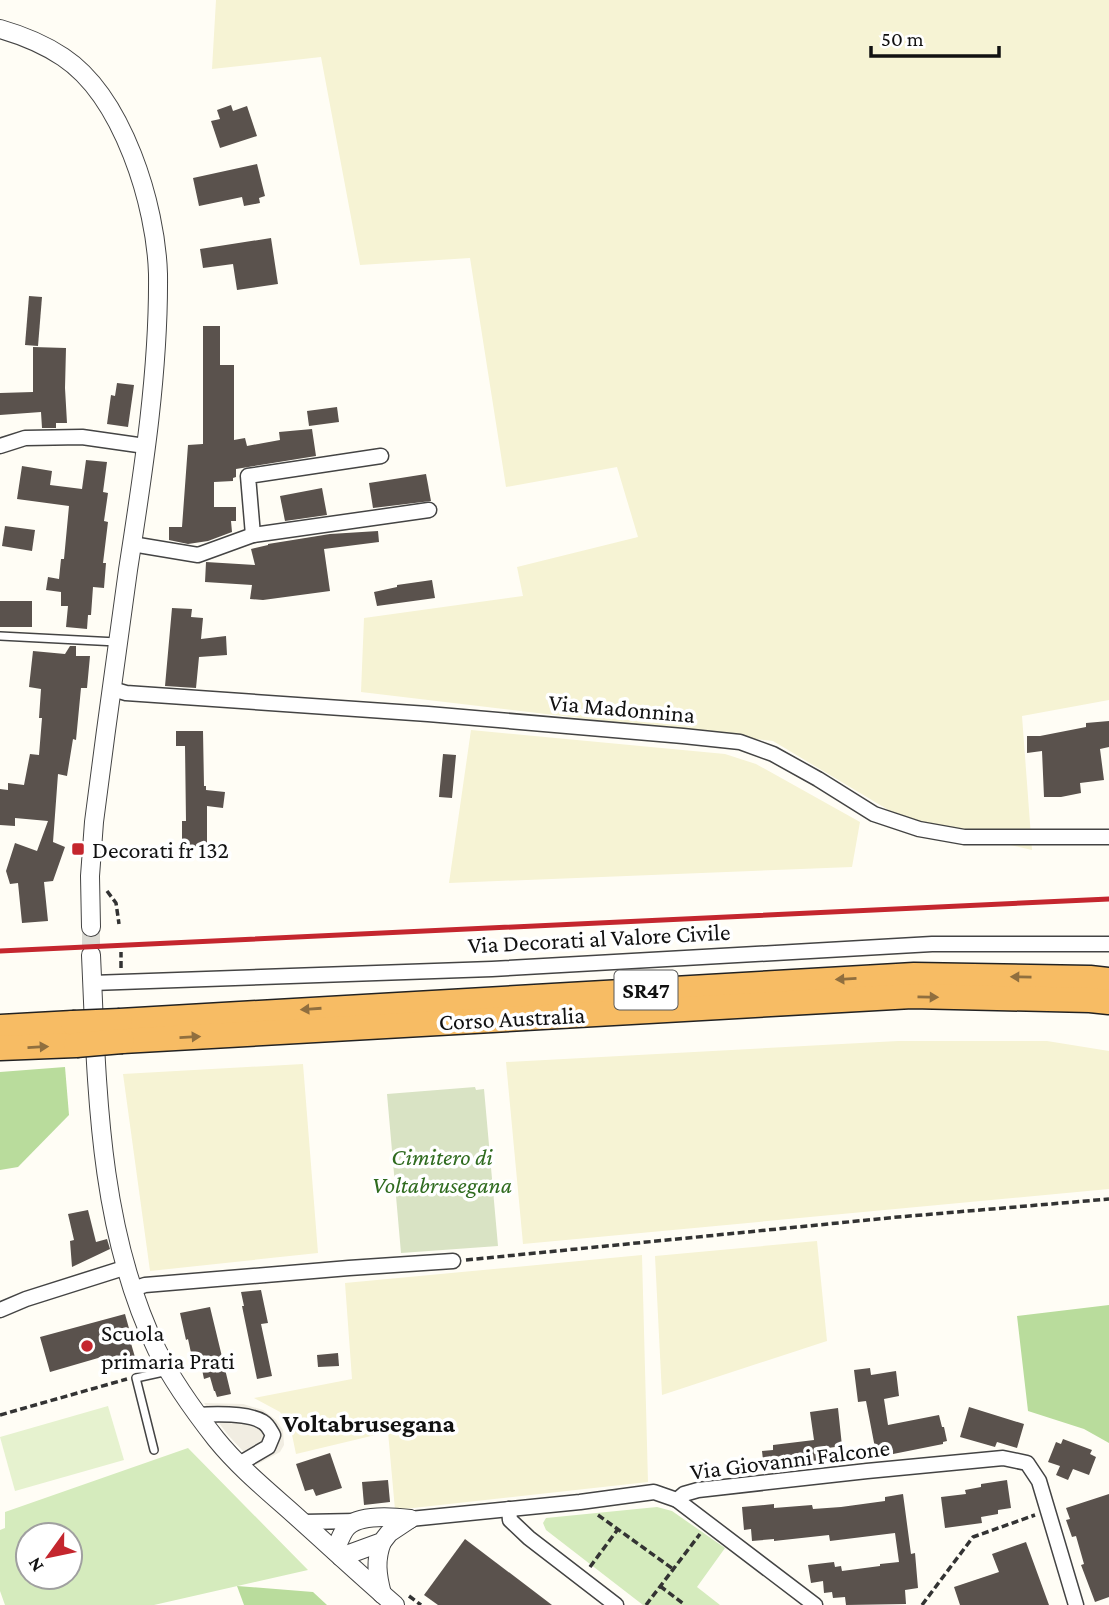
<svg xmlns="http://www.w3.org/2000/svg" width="1109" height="1605" font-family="'Crimson Pro',serif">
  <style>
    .farmland { fill: #f6f3d4 }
    .green { fill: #d5ebbd; fill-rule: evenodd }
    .forest { fill: #b9dc9c }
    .cemetery { fill: #d9e3c4 }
    .pitch { fill: #e6f2cf }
    .plaza { fill: #f1ede2 }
    .building { fill: #5a524d }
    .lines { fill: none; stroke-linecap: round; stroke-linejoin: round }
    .tertiary-tunnel { stroke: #dbdad3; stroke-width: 18; stroke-dasharray: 18 9; stroke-linecap: butt }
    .service-casing { stroke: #444; stroke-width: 10 }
    .minor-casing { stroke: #444; stroke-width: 17 }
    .tertiary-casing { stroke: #444; stroke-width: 20 }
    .trunk-casing { stroke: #222; stroke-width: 27 }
    .path { stroke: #333; stroke-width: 3.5; stroke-dasharray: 7 3.5; stroke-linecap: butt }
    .service { stroke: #fff; stroke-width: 7 }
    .minor { stroke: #fff; stroke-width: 14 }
    .tertiary { stroke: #fff; stroke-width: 18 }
    .trunk { stroke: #f7bc64; stroke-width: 24 }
    .rail { stroke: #c4262e; stroke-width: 5 }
    .trunk-bridge-casing { stroke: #222; stroke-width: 27; stroke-linecap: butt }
    .trunk-bridge { stroke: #f7bc64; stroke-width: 24 }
    .oneway { fill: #906f3f }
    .poi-dot { fill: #c4262e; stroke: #fff; stroke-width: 2.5 }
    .labels { text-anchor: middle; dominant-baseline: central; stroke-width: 7; stroke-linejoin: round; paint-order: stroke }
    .shield { fill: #fff; stroke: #585858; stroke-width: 2 }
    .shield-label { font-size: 23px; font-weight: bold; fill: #111 }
    .street-label { font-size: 24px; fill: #111; stroke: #fff }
    .poi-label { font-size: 24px; fill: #111; stroke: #fff; text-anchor: start }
    .park-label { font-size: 24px; font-style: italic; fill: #2f6b1f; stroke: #fff }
    .neighbourhood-label { font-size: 26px; font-weight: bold; fill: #111; stroke: #fff }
  </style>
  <rect width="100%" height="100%" fill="#fffdf5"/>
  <!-- farmland -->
  <g class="farmland">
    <polygon points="216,0 1109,0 1109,700 1022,716 1032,850 907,821 773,741 361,692 364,618 523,596 517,567 638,537 617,467 506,487 470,258 360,265 321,57 212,69"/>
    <polygon points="471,730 725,754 756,764 860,822 852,867 449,883"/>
    <polygon points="898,1041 1047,1041 1109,1051 1109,1189 523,1244 506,1062"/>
    <polygon points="303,1064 318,1253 150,1271 123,1074"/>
    <polygon points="817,1241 827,1341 662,1395 655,1256"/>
    <polygon points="642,1255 648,1482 395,1510 388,1432 296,1454 291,1430 280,1412 254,1398 352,1379 345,1283"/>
  </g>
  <!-- green -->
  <g class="green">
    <path d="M188,1448L308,1570L154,1605H5L0,1591V1530L5,1528V1512ZM70,1535V1577H28V1535Z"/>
    <polygon points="657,1507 672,1511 725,1548 697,1587 720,1605 643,1605 546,1530 543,1523 546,1518"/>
  </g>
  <!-- forest -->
  <g class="forest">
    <polygon points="65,1067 69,1115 18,1167 0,1170 0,1072"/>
    <polygon points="1109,1305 1109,1443 1084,1429 1028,1411 1017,1316"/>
    <polygon points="237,1586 313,1592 327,1605 244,1605"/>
  </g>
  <!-- cemetery -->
  <polygon class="cemetery" points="475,1087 476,1090 484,1089 498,1246 401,1253 387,1094"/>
  <!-- pitch -->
  <polygon class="pitch" points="108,1406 124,1460 15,1491 0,1437"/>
  <!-- plaza -->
  <polygon class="plaza" points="204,1403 243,1404 263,1410 276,1420 283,1430 284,1445 280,1452 256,1465 228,1435"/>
  <!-- building -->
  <g class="building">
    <polygon points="231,105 233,111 247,106 257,136 220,148 211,121 220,119 217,110"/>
    <polygon points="257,164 265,196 259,198 260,203 244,206 242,197 199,206 193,178"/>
    <polygon points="271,238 278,284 237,290 233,264 203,268 200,249"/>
    <polygon points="29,296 42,297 38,346 25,345"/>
    <polygon points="203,326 220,326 220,365 234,365 234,440 245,438 247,446 280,440 279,432 312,429 316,456 236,469 236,477 233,478 233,481 214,482 214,507 236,507 236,521 231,521 232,532 208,541 188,544 169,540 169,527 182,527 188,445 203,444"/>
    <polygon points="33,347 66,348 65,388 67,423 56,423 56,428 42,428 41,412 0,415 0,393 33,392"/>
    <polygon points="117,383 134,385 128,427 107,424 111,395 115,396"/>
    <polygon points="337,407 339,422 309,426 307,411"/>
    <polygon points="86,460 107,462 103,492 108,493 104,521 108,522 103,563 106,563 104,588 93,587 91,615 88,615 87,629 66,627 68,606 61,606 61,592 46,590 48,577 59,579 61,559 64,559 69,506 17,499 22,466 52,471 50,485 82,489"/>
    <polygon points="426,474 431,501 373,508 369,483"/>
    <polygon points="322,488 327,515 285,521 280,496"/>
    <polygon points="5,526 35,530 32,551 2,546"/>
    <polygon points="378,531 379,542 324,549 330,591 263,600 250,599 252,585 205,582 206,562 255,565 251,549 268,545 268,544 330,534"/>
    <polygon points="432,580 435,598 377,606 374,592 397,587 397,585"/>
    <rect x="0" y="601" width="32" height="26"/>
    <polygon points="172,608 192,609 191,617 203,618 201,639 226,636 227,655 199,657 196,688 165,686"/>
    <polygon points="70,646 76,646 76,656 90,656 87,688 81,688 76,740 73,739 67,776 58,774 53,842 65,847 53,881 44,882 48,921 22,923 18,883 10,884 6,871 15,843 37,851 48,821 15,818 15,826 0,825 0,789 8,790 8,783 24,785 30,754 39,755 42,718 39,718 41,689 29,687 33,651 65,654"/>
    <polygon points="1109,721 1109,747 1100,749 1104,780 1080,783 1081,793 1061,797 1044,797 1042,751 1027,753 1027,736 1040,736 1086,727 1086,723"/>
    <polygon points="176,731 203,731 204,786 206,786 206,790 225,792 223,808 207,806 207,848 182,848 182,821 186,821 185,746 176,746"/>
    <polygon points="443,754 456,755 452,798 439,797"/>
    <polygon points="88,1210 96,1242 107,1239 110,1249 72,1267 70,1241 74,1240 68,1214"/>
    <polygon points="261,1290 268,1323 261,1324 272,1376 257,1379 242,1306 244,1306 241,1292"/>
    <polygon points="210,1307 231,1394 217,1397 215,1391 214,1391 210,1377 204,1379 200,1360 193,1362 188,1339 186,1340 180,1313"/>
    <polygon points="125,1314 130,1332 128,1333 137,1364 110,1371 105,1356 50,1372 40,1337"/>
    <polygon points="338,1353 339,1366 318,1367 317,1355"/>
    <polygon points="870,1368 871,1375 896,1371 899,1396 884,1399 888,1425 939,1415 942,1427 944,1427 947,1441 943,1442 943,1444 893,1454 893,1450 876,1453 866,1401 858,1402 854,1370"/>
    <polygon points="969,1407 1024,1424 1017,1448 997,1442 995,1447 960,1437"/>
    <polygon points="838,1408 842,1446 821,1449 823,1460 811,1461 812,1463 764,1469 762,1451 773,1450 773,1445 814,1440 810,1412"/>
    <polygon points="1063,1439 1092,1450 1090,1454 1096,1457 1089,1475 1073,1469 1068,1480 1056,1475 1060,1466 1048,1462 1056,1442 1061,1444"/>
    <polygon points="330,1453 342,1488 316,1496 313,1489 305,1491 296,1464"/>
    <polygon points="388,1480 390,1502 364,1505 362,1482"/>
    <polygon points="1007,1480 1011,1508 998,1510 998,1514 981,1517 982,1523 945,1528 941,1497 966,1494 965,1490 981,1487 981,1484"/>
    <polygon points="903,1494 911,1554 915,1553 918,1588 905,1590 906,1604 846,1605 845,1597 833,1598 832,1592 824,1593 823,1581 811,1583 808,1565 834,1562 835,1567 841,1566 842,1571 880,1566 880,1564 899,1562 895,1533 830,1541 829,1535 774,1541 774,1539 752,1541 751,1529 744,1530 742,1507 774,1504 774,1508 812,1505 813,1509 841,1507 885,1501 885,1497"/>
    <polygon points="1109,1494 1109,1597 1095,1602 1081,1565 1084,1564 1076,1536 1072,1537 1066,1520 1070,1519 1066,1508"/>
    <polygon points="465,1539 552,1605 438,1605 424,1595"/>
    <polygon points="1026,1542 1049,1605 960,1605 954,1587 999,1572 992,1554"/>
  </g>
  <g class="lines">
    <!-- tertiary-tunnel -->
    <polyline class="tertiary-tunnel" points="91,927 91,955"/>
    <!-- service casing -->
    <g class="service-casing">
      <g id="service">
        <polyline points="0,636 117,642"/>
        <polyline points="154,1450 136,1378 168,1371"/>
      </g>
    </g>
    <!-- minor casing -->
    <g class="minor-casing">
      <g id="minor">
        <polyline points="0,446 25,438 82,437 145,446"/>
        <polyline points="253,535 248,476 381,456"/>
        <polyline points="132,544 198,555 253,535 429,510"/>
        <polyline points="112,689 126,693 428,714 683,736 740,742 773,754 818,779 874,814 919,829 964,837 1109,837"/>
        <polyline points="92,983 492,969 932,944 1109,944"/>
        <polyline points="133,1289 145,1285 349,1268 453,1261"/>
        <polyline points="0,1310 26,1299 127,1267"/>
        <path d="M197,1415C214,1414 249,1413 263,1422C268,1425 270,1430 273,1435L268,1447L239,1464"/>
        <polyline points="677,1500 815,1605"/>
        <polyline points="509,1509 510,1520 529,1538 616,1605"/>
        <polyline points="410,1519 580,1502 654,1492 677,1500 684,1494 698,1490 867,1471 1003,1458 1027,1463 1039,1481 1076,1605"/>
        <polyline points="303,1522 357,1521"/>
      </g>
    </g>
    <!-- tertiary casing -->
    <g class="tertiary-casing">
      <g id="tertiary">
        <path d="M0,29C21,35 45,45 63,57C123,97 156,205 158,274C159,372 143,473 128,570C116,653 105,738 94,822L90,876L91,927"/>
        <path d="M91,955C97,1087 98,1228 157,1350C173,1382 194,1411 216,1439C237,1465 263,1487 288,1509C324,1541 359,1574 395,1605"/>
        <path d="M335,1551C338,1544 342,1531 348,1526C362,1514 394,1517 410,1519"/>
        <polyline points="341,1557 382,1542 389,1533 410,1519"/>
        <path d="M382,1594C377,1575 375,1560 382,1542"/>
      </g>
    </g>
    <!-- trunk casing -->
    <g class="trunk-casing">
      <g id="trunk">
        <polyline points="120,1021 914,975 1090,978 1109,980"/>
        <polyline points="0,1027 73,1023"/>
        <polyline points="122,1041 912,996 1090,1000 1109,1002"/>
        <polyline points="0,1048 76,1045"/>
      </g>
    </g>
    <!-- path -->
    <g class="path">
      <polyline points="107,891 116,903 119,924"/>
      <polyline points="121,968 121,952"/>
      <polyline points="466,1260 898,1217 1109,1199"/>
      <polyline points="0,1415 127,1379"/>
      <polyline points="598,1515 673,1569"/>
      <polyline points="590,1567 618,1529"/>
      <polyline points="660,1586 685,1605"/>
      <polyline points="409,1596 421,1605"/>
      <polyline points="646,1605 700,1534"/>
      <polyline points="922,1605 973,1537 1035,1515"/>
    </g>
    <!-- service -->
    <use href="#service" class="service"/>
    <!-- minor -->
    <use href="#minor" class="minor"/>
    <!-- tertiary -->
    <use href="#tertiary" class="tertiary"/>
    <!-- trunk -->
    <use href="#trunk" class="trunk"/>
    <!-- rail -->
    <polyline class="rail" points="0,951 1109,899"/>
    <!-- trunk-bridge casing -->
    <g class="trunk-bridge-casing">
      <g id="trunk-bridge">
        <polyline points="73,1023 120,1021"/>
        <polyline points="76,1045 122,1041"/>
      </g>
    </g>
    <!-- trunk-bridge -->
    <use href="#trunk-bridge" class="trunk-bridge"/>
  </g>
  <!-- one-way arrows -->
  <defs><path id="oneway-solid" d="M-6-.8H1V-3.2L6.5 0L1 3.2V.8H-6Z" transform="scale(1.75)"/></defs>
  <g class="oneway">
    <use href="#oneway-solid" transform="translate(1021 977) rotate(-179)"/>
    <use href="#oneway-solid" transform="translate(846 979) rotate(177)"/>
    <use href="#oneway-solid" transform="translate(928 997) rotate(1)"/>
    <use href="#oneway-solid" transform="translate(311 1009) rotate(176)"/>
    <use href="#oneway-solid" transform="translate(190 1037) rotate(-3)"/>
    <use href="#oneway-solid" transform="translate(38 1047) rotate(-3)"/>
  </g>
  <!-- markers -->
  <g class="poi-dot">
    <rect x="71" y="842" width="14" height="14" rx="3.5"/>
    <circle cx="87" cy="1346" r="7"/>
  </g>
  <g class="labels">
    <!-- shield labels -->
    <rect class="shield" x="614.5" y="970.5" width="63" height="39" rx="5"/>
    <g class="shield-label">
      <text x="646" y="990">SR47</text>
    </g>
    <!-- street labels -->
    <g class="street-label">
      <text transform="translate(622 708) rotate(5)">Via Madonnina</text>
      <text transform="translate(599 938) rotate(-3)">Via Decorati al Valore Civile</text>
      <text transform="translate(512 1018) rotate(-3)">Corso Australia</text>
      <text transform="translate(790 1459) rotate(-7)">Via Giovanni Falcone</text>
    </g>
    <!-- poi labels -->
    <g class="poi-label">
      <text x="92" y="849">Decorati fr 132</text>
      <text x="101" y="1332">Scuola<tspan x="101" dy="28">primaria Prati</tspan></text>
    </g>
    <!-- park labels -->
    <g class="park-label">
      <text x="442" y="1156">Cimitero di<tspan x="442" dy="28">Voltabrusegana</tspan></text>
    </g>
    <!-- neighbourhood labels -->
    <g class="neighbourhood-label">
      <text x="369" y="1423">Voltabrusegana</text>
    </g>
  </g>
  <!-- north arrow -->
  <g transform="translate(49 1556) rotate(237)"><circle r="33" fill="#ffffff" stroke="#a0a0a0" stroke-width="2"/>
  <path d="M0-5L12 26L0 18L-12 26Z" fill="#c4262e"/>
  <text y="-10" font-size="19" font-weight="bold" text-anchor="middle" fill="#111111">N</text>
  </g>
  <!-- scale -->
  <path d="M871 46v10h128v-10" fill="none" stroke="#111111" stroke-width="3.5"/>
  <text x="881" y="46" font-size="21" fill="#111111" stroke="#ffffff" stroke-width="5" paint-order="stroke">50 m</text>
</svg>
